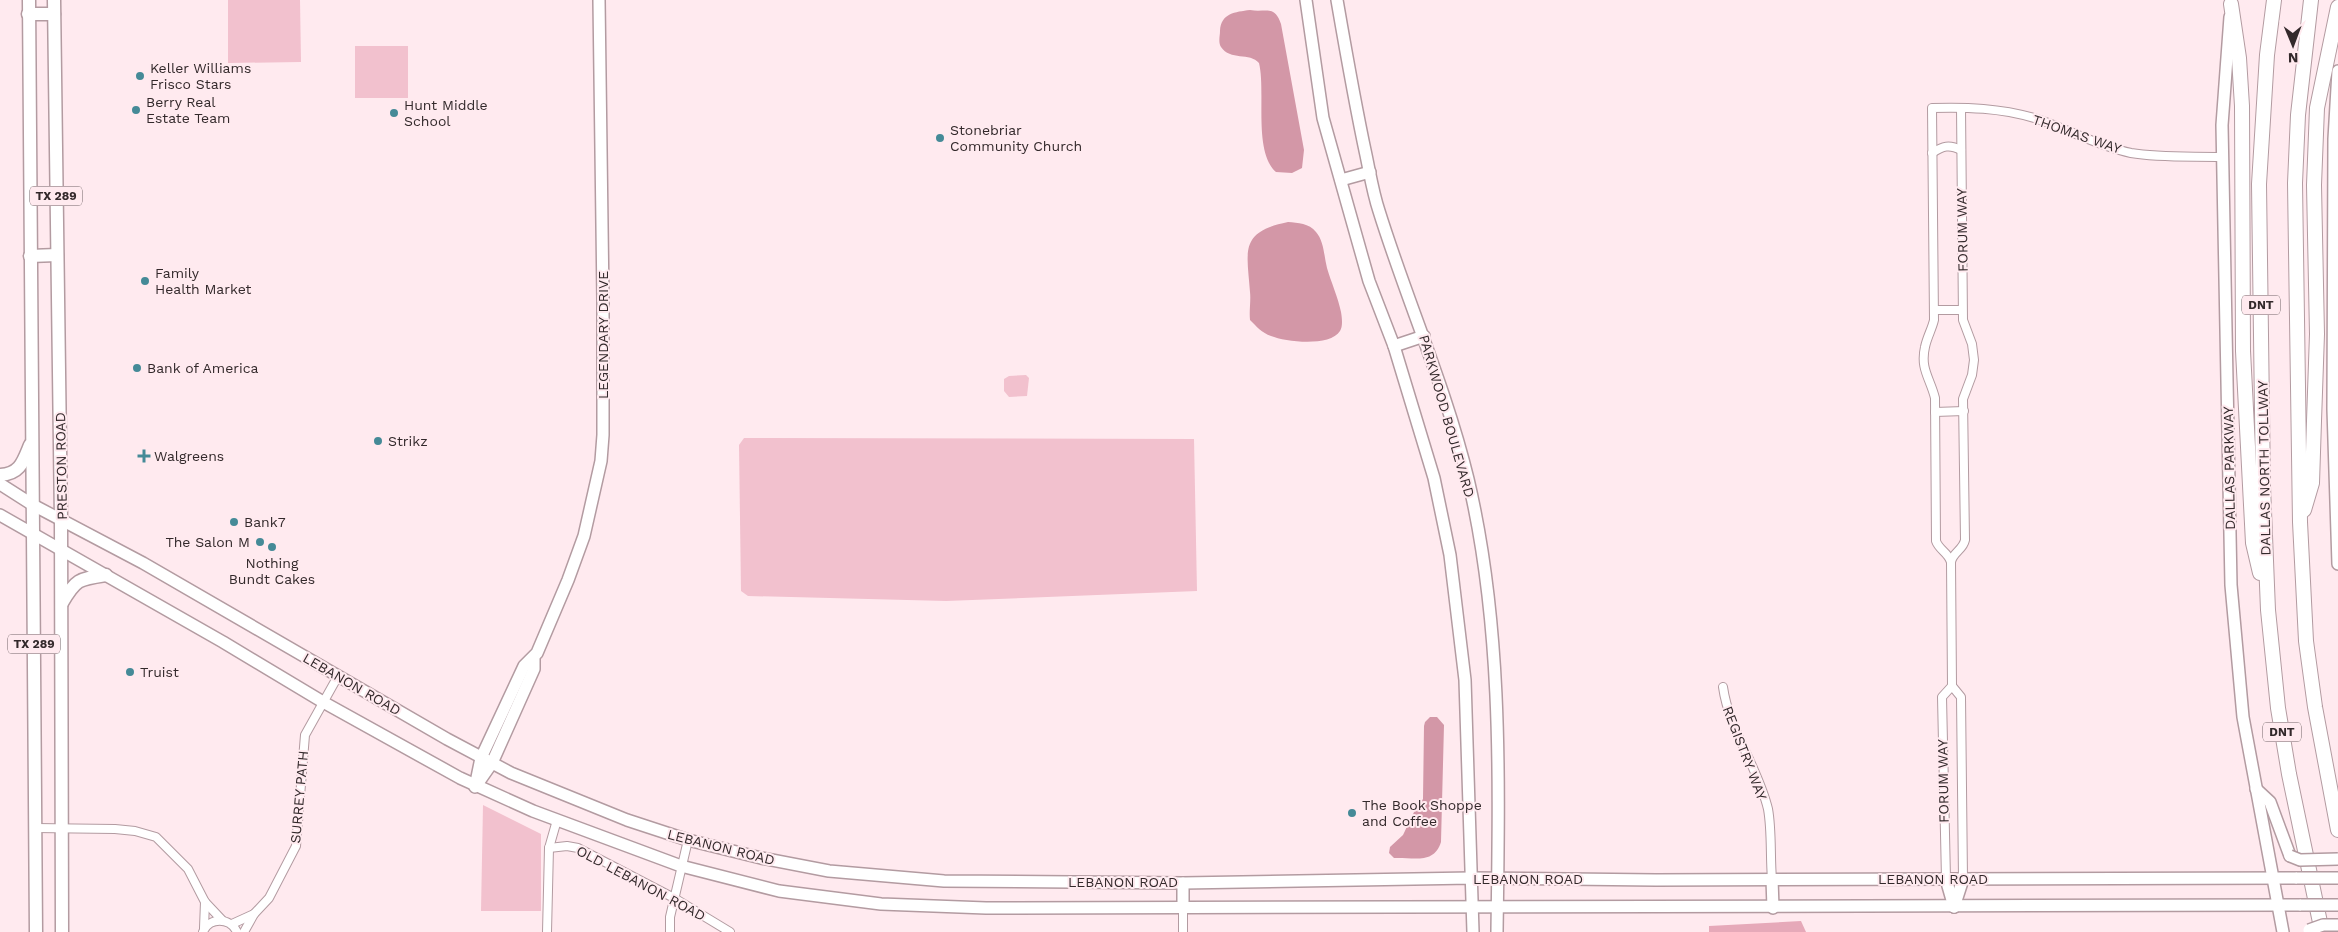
<svg xmlns="http://www.w3.org/2000/svg" width="2338" height="932" font-family="'Work Sans',sans-serif">
  <style>
    .green { fill: #f2c1ce }
    .forest { fill: #e6a9b9 }
    .water { fill: #d397a7 }
    .lines { fill: none; stroke-linecap: round; stroke-linejoin: round }
    .street-casing { stroke: #b39ba1; stroke-width: 10 }
    .secondary-casing { stroke: #b39ba1; stroke-width: 14 }
    .primary-casing { stroke: #b39ba1; stroke-width: 15 }
    .highway-casing { stroke: #b39ba1; stroke-width: 16 }
    .street { stroke: #fff; stroke-width: 8 }
    .secondary { stroke: #fff; stroke-width: 11 }
    .primary { stroke: #fff; stroke-width: 12 }
    .highway { stroke: #fff; stroke-width: 14 }
    .secondary-bridge-casing { stroke: #b39ba1; stroke-width: 14; stroke-linecap: butt }
    .secondary-bridge { stroke: #fff; stroke-width: 11 }
    .poi-dot { fill: #458a97; stroke: #ffeaef; stroke-width: 2 }
    .labels { text-anchor: middle; dominant-baseline: central; stroke-width: 4; stroke-linejoin: round; paint-order: stroke }
    .shield { fill: #ffeaef; stroke: #706366; stroke-width: 1 }
    .shield-label { font-size: 12px; font-weight: bold; fill: #33292b }
    .poi-label { font-size: 14px; fill: #33292b; stroke: #ffeaef; text-anchor: start }
    .street-label { font-size: 14px; fill: #33292b; stroke: #ffeaef }
  </style>
  <rect width="100%" height="100%" fill="#ffeaef"/>
  <!-- green -->
  <g class="green">
    <polygon points="228,0 300,0 301,62 228,63"/>
    <rect x="355" y="46" width="53" height="52"/>
    <polygon points="1026,375 1029,378 1027,396 1009,397 1004,391 1004,379 1009,376"/>
    <polygon points="744,438 1194,439 1197,591 946,601 748,596 741,591 739,445"/>
    <polygon points="483,805 541,834 541,911 481,911"/>
  </g>
  <!-- forest -->
  <polygon class="forest" points="1801,921 1806,932 1709,932 1709,926"/>
  <!-- water -->
  <g class="water">
    <path d="M1250,10C1266,13 1274,4 1281,24L1304,150L1302,168L1292,173L1276,172C1253,152 1266,92 1259,63C1250,52 1230,61 1221,47C1218,42 1220,36 1220,31C1221,13 1235,12 1250,10Z"/>
    <path d="M1288,222C1298,223 1309,223 1316,232C1324,241 1324,256 1327,268C1331,282 1338,297 1341,312C1342,318 1343,326 1340,331C1330,347 1286,342 1271,336C1262,333 1256,326 1250,320C1249,310 1251,301 1250,292C1247,251 1239,232 1288,222Z"/>
    <path d="M1430,717H1437L1444,725L1441,842C1434,865 1413,857 1394,858L1389,853L1390,847L1403,835L1415,810L1423,799L1424,726L1425,722Z"/>
  </g>
  <g class="lines">
    <!-- street casing -->
    <g class="street-casing">
      <g id="street">
        <path d="M1932,153C1943,146 1949,144 1961,150"/>
        <polyline points="1934,310 1962,310"/>
        <polyline points="1935,412 1964,411"/>
        <path d="M1951,562C1948,552 1939,550 1936,541L1935,398C1930,378 1920,369 1925,347C1927,337 1932,329 1934,320L1932,108C1967,107 2000,108 2034,118C2066,128 2097,146 2131,153C2160,158 2192,156 2222,157"/>
        <path d="M1952,686L1951,562C1953,552 1963,550 1965,540L1963,399L1972,375L1974,360L1972,344L1963,320L1961,108"/>
        <path d="M1723,687C1729,730 1758,767 1768,809C1772,831 1770,856 1772,879"/>
        <polyline points="35,828 115,829 135,831 156,837 188,869 205,902 222,920"/>
        <polyline points="549,848 567,846 578,848 674,898 730,932"/>
        <polyline points="1946,879 1942,697 1952,686 1961,697 1963,879"/>
        <polyline points="232,924 254,914"/>
        <polyline points="204,928 205,902"/>
        <path d="M203,932C209,917 230,917 237,932"/>
        <polyline points="244,932 254,914 269,898 296,846 305,735 338,676"/>
        <polyline points="547,932 549,848 557,820"/>
        <polyline points="670,932 670,917 688,840"/>
        <polyline points="1183,932 1183,907"/>
      </g>
    </g>
    <!-- secondary casing -->
    <g class="secondary-casing">
      <g id="secondary">
        <polyline points="1306,0 1323,118 1369,281 1394,346 1434,478 1450,555 1465,680 1473,932"/>
        <path d="M1337,0C1346,52 1355,104 1366,155C1370,174 1373,193 1379,211C1407,301 1446,388 1468,479C1503,627 1499,781 1497,932"/>
        <polyline points="2230,17 2222,125 2231,585 2243,717 2283,932"/>
        <polyline points="2338,71 2334,139 2333,409 2338,564"/>
        <polyline points="1341,180 1370,172"/>
        <polyline points="1394,346 1424,336"/>
        <polyline points="0,484 33,505 143,563 447,739 511,773 627,820 688,840 761,858 829,871 944,881 1183,883 1471,878 1656,880 2297,878"/>
        <polyline points="0,515 223,642 323,702 460,778 533,811 681,866 779,891 881,904 986,908 2301,905"/>
        <polyline points="478,783 492,763 534,669 534,659"/>
        <polyline points="475,787 481,758 524,666 537,653 568,580 584,536 601,461 603,435 603,300 599,0"/>
        <polyline points="2256,789 2270,802 2290,856"/>
        <polyline points="1772,879 1773,908"/>
        <polyline points="1946,879 1954,907"/>
        <polyline points="1183,907 1183,883"/>
        <polyline points="1954,907 1963,879"/>
      </g>
    </g>
    <!-- primary casing -->
    <g class="primary-casing">
      <g id="primary">
        <polyline points="29,0 36,932"/>
        <polyline points="54,0 61,520 62,932"/>
        <polyline points="28,14 54,14"/>
        <polyline points="30,256 57,255"/>
        <path d="M0,475C20,474 23,462 30,445"/>
        <path d="M62,603C76,579 79,579 106,575"/>
      </g>
    </g>
    <!-- highway casing -->
    <g class="highway-casing">
      <g id="highway">
        <polyline points="2274,0 2267,55 2259,184 2263,486 2268,610 2278,708 2289,774 2322,932"/>
        <polyline points="2311,0 2298,115 2295,183 2300,522 2306,641 2315,707 2338,830"/>
        <polyline points="2231,4 2239,58 2242,106 2243,351 2253,543 2260,573"/>
        <polyline points="2304,510 2312,483 2314,421 2317,334 2314,185 2317,108 2338,7"/>
      </g>
    </g>
    <!-- street -->
    <use href="#street" class="street"/>
    <!-- secondary -->
    <use href="#secondary" class="secondary"/>
    <!-- primary -->
    <use href="#primary" class="primary"/>
    <!-- highway -->
    <use href="#highway" class="highway"/>
    <!-- secondary-bridge casing -->
    <g class="secondary-bridge-casing">
      <g id="secondary-bridge">
        <polyline points="2290,856 2300,860 2338,859"/>
        <polyline points="2297,878 2338,878"/>
        <polyline points="2301,905 2338,905"/>
        <polyline points="2309,930 2323,925 2338,925"/>
      </g>
    </g>
    <!-- secondary-bridge -->
    <use href="#secondary-bridge" class="secondary-bridge"/>
  </g>
  <!-- markers -->
  <g class="poi-dot">
    <circle cx="140" cy="76" r="5"/>
    <circle cx="136" cy="110" r="5"/>
    <circle cx="394" cy="113" r="5"/>
    <circle cx="940" cy="138" r="5"/>
    <circle cx="145" cy="281" r="5"/>
    <circle cx="137" cy="368" r="5"/>
    <circle cx="378" cy="441" r="5"/>
    <path d="M141.5 448.5h5v5h5v5h-5v5h-5v-5h-5v-5h5z"/>
    <circle cx="234" cy="522" r="5"/>
    <circle cx="260" cy="542" r="5"/>
    <circle cx="272" cy="547" r="5"/>
    <circle cx="130" cy="672" r="5"/>
    <circle cx="1352" cy="813" r="5"/>
  </g>
  <g class="labels">
    <!-- shield labels -->
    <g class="shield">
      <rect x="30" y="186.5" width="52" height="19" rx="4"/>
      <rect x="2242" y="295.5" width="38" height="19" rx="4"/>
      <rect x="8" y="634.5" width="52" height="19" rx="4"/>
      <rect x="2263" y="722.5" width="38" height="19" rx="4"/>
    </g>
    <g class="shield-label">
      <text x="56" y="196">TX 289</text>
      <text x="2261" y="305">DNT</text>
      <text x="34" y="644">TX 289</text>
      <text x="2282" y="732">DNT</text>
    </g>
    <!-- poi labels -->
    <g class="poi-label">
      <text x="150" y="68">Keller Williams<tspan x="150" dy="16">Frisco Stars</tspan></text>
      <text x="146" y="102">Berry Real<tspan x="146" dy="16">Estate Team</tspan></text>
      <text x="404" y="105">Hunt Middle<tspan x="404" dy="16">School</tspan></text>
      <text x="950" y="130">Stonebriar<tspan x="950" dy="16">Community Church</tspan></text>
      <text x="155" y="273">Family<tspan x="155" dy="16">Health Market</tspan></text>
      <text x="147" y="368">Bank of America</text>
      <text x="388" y="441">Strikz</text>
      <text x="154" y="456">Walgreens</text>
      <text x="244" y="522">Bank7</text>
      <text x="250" y="542" text-anchor="end">The Salon M</text>
      <text x="272" y="563" text-anchor="middle">Nothing<tspan x="272" dy="16">Bundt Cakes</tspan></text>
      <text x="140" y="672">Truist</text>
      <text x="1362" y="805">The Book Shoppe<tspan x="1362" dy="16">and Coffee</tspan></text>
    </g>
    <!-- street labels -->
    <g class="street-label">
      <text transform="translate(2077 134) rotate(19)">THOMAS WAY</text>
      <text transform="translate(1962 230) rotate(-91)">FORUM WAY</text>
      <text transform="translate(603 335) rotate(-90)">LEGENDARY DRIVE</text>
      <text transform="translate(1447 416) rotate(74)">PARKWOOD BOULEVARD</text>
      <text transform="translate(61 466) rotate(-91)">PRESTON ROAD</text>
      <text transform="translate(2229 468) rotate(-91)">DALLAS PARKWAY</text>
      <text transform="translate(2264 468) rotate(-91)">DALLAS NORTH TOLLWAY</text>
      <text transform="translate(352 684) rotate(30)">LEBANON ROAD</text>
      <text transform="translate(1745 753) rotate(69)">REGISTRY WAY</text>
      <text transform="translate(1943 781) rotate(-91)">FORUM WAY</text>
      <text transform="translate(299 797) rotate(-85)">SURREY PATH</text>
      <text transform="translate(721 847) rotate(14)">LEBANON ROAD</text>
      <text x="1528" y="879">LEBANON ROAD</text>
      <text x="1933" y="879">LEBANON ROAD</text>
      <text x="1123" y="882">LEBANON ROAD</text>
      <text transform="translate(641 883) rotate(28)">OLD LEBANON ROAD</text>
    </g>
  </g>
  <!-- north arrow -->
  <g transform="translate(2293 45) rotate(179)" stroke="#ffeaef" stroke-width="4" paint-order="stroke">
  <path d="M0-4L9 19L0 12L-9 19Z" fill="#33292b"/>
  <text y="-8" font-size="14" font-weight="bold" text-anchor="middle" fill="#33292b">N</text>
  </g>
</svg>
